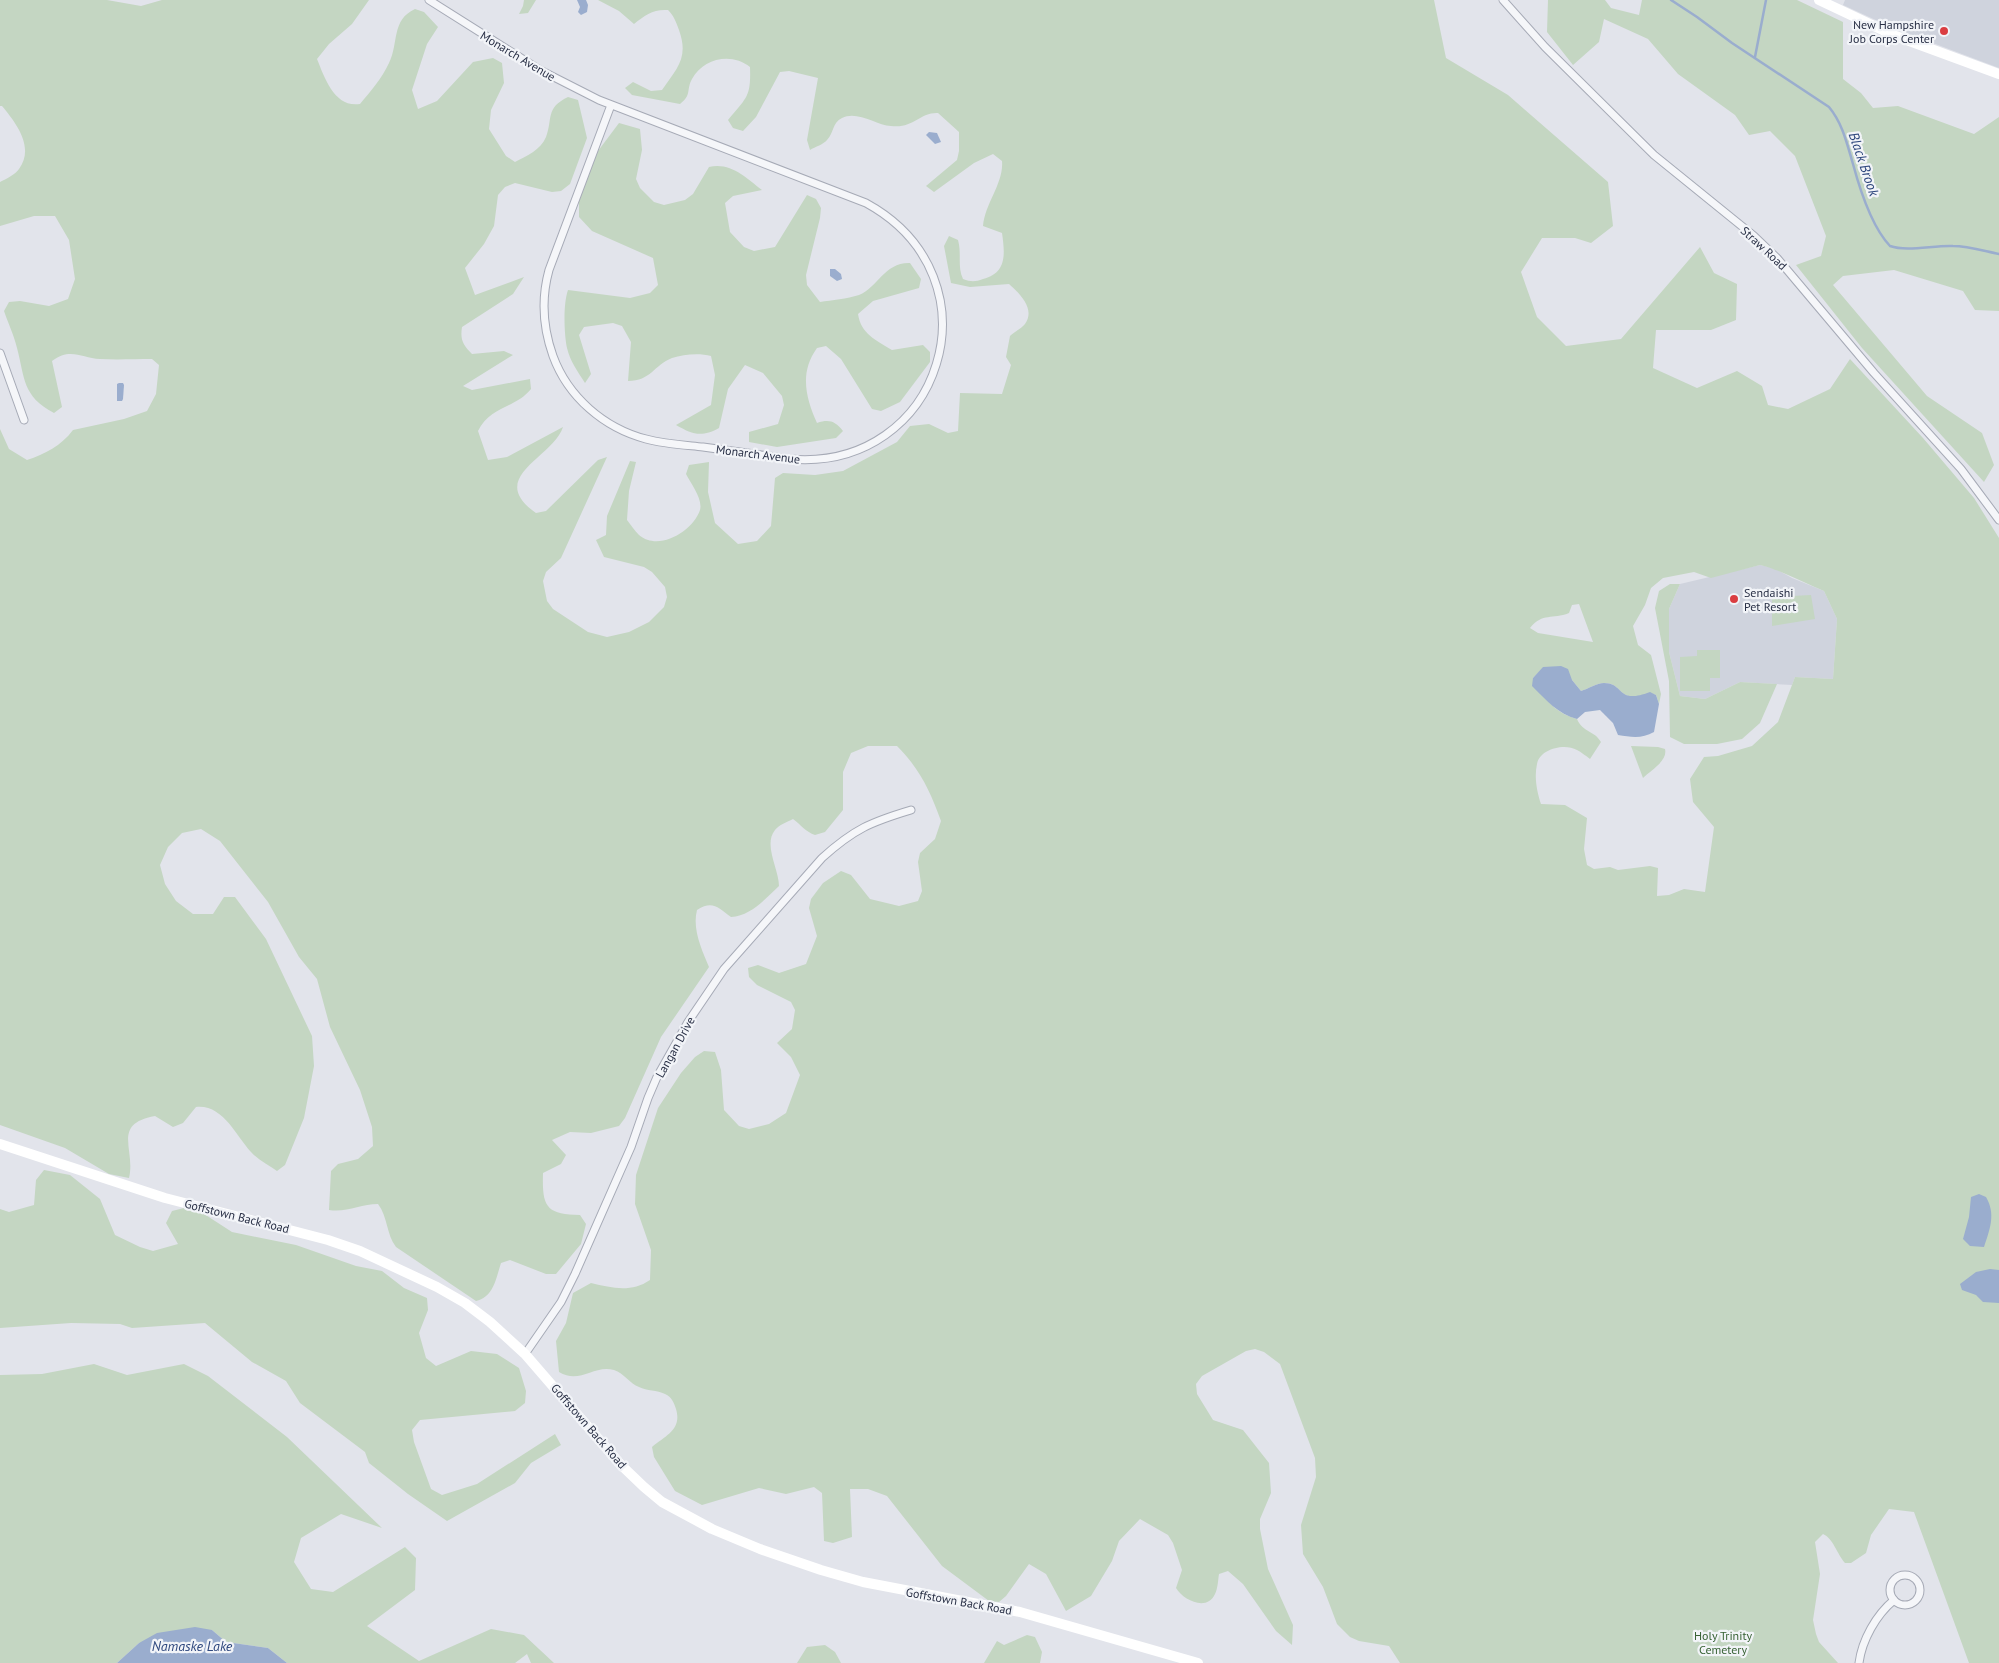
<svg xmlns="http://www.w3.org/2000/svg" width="1999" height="1663" font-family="'PT Sans',sans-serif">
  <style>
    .built { fill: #cfd3dd }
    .green { fill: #c4d6c2; fill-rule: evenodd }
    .water { fill: #9aadce }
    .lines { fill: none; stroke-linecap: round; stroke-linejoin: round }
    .stream { stroke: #9aadce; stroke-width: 2.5 }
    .street-casing { stroke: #a6aab6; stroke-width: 9 }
    .street { stroke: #f5f6f9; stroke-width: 7 }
    .secondary { stroke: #fff; stroke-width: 10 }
    .poi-dot { fill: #da3d41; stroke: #f2f4f8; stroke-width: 2 }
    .labels { text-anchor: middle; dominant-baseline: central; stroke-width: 4.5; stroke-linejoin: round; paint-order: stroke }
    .poi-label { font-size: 12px; fill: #282f45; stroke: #f2f4f8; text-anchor: end }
    .street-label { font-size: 12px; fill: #282f45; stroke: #f2f4f8 }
    .park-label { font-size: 12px; fill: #376234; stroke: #f2f4f8 }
    .water-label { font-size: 14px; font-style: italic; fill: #2e477d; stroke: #f2f4f8 }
  </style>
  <rect width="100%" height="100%" fill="#e2e4eb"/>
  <!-- built -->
  <g class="built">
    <polygon points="1845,0 1999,0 1999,68 1893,28 1843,5"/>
    <polygon points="1760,565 1774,568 1792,578 1824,591 1837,619 1833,679 1795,677 1792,685 1740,682 1705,699 1680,696 1669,652 1669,609 1680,584"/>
  </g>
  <!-- green -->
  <g class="green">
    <path d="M0,0H107L141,6L162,0H369L352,24L329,44L317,59C325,79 335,108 360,104C371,91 382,78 389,63C399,43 391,20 415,9L424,12L438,27L427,44L412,90L418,109L437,101L473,62L493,58L502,63L504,83L491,110L489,129L506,156L515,162C526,156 541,150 546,137C553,119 545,108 568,97L578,100L587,138L570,184L561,191L552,192L515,183L505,187L498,195L494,226L484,244L465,268L475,295L524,277L513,294L462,327C460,340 463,345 472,354L504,351L513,355L463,386L472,390L530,379L531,389C516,408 490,406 478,431L488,460L507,457L563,427C553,458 485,477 536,513L546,511L598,460L607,457L561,558L546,572L543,581L547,601L553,609L588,632L607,637L629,632L649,622L664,607L667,597L665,587L652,572L644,567L604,557L596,540L606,535L607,516L630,461L636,462L629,491L627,520C631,525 635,531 639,535C659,552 693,531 700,510C703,499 691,484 686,474L689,465L709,462L708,492L715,523L738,544L757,541L771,526L775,478L783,473L815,475L843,471L897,442L910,426L929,424L948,433L958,431L960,393L1002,394L1011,365L1006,357L1010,336C1014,332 1022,328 1025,324C1036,309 1019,293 1009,284L970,287L951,283L944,246L949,236L958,240C962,254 957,266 963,279C971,282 975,282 983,279C1007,273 1005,254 1002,233L983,226C985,203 1004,183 1002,161L993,154L974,163L934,192L926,186L957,160L959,151V132L938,113C920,112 913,129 891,126C876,125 857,110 842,118C832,123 834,133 827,140C824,144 815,147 810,150L807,140L818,78L789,71L780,72L756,117L743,131L733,128L728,120C747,97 751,97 750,67C732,52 703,58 692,79C686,90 692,95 680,104L632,95L625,88L633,82L651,91L662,90C677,68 689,58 679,30C676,22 674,16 668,10C653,9 645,15 634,24L619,11L598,0H1434L1446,58L1508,95L1608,182L1613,226L1591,243L1575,238H1542L1521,272L1537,317L1566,346L1621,339L1700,247L1714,273L1737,284L1736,320L1711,330H1656L1653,368L1697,388L1737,371L1762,386L1768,405L1788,409L1830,389L1850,359L1923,438L1974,498L1999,538V1663H1969L1914,1512L1889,1509L1871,1535L1866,1553L1851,1563H1845C1837,1554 1833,1538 1823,1534L1815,1542L1820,1574L1813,1620L1816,1634L1819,1642L1838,1663H1400L1389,1646L1359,1641L1350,1637L1337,1624L1323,1587L1303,1554L1301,1525L1316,1477L1315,1458L1280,1364L1264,1352L1255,1349L1246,1351L1202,1376L1196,1384L1197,1394L1213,1420L1243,1430L1269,1463L1271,1493L1260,1519V1529L1268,1569L1293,1625L1292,1645L1276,1631L1243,1584L1228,1571L1219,1574C1218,1580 1218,1588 1215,1594C1207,1612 1183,1600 1176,1588L1182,1570L1173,1543L1168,1535L1140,1519L1119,1541L1112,1561L1091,1596L1066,1611L1046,1574L1029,1564L1006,1596L999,1602L989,1601L942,1566L887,1496L868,1489H850L852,1537L833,1543L824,1541L822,1493L814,1487L786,1494L759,1488L702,1505L675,1491L654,1457L652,1447C667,1435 682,1429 676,1409C674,1403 672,1397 665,1394C657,1390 647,1391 639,1387C630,1384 624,1373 614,1370C594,1364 580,1385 559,1372L556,1341L566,1323L573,1293L591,1283C612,1288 631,1293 650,1280L651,1250L635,1204L636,1175L658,1108L681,1073L695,1057L704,1051L715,1052L721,1070L724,1110L739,1126L749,1129L769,1124L786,1113L800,1075L791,1057L777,1043L792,1029L795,1010L791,1002L757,985L749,977L748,968L758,965L779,973L806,964L817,936L809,908L811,899L823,883L841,871L851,875L870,899L899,906L918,901L922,891L918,862L920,853L935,839L941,821C930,791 920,769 897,746H868L851,753L843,772V810L825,832L815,835C806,832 801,825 793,819C787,822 779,825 775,830C763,845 779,869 779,886C765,899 751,916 731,917C718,908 713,900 697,910C692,929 702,950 709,967L661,1037L625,1118L619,1126L591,1133L570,1132L552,1140L566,1155L561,1164L543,1173C542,1207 546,1214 580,1215L586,1224L581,1244L556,1274H546L510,1260L501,1263C496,1278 494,1297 476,1301L396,1247C386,1234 388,1217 378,1204C361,1204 346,1213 329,1210L331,1171L338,1164L358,1159L373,1146L372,1127L360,1090L330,1027L317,979L299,957L268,902L220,841L201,829L182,833L168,847L160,865L165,884L176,901L193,914H213L224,897H235L266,939L312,1036L314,1066L304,1118L285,1165L277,1171C269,1165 258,1160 251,1152C236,1136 223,1104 196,1107L183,1123L173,1127L155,1116C111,1124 136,1150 129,1178L109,1174L65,1148L0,1125V429L9,449L27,460C45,454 61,446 73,430L124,419L147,411L156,394L159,365L152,359C135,359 117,360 100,359C82,358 70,347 52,361L62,407L54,413C22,396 25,378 17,348C14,335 8,323 4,311L9,302L20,301L49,306L68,299L75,279L69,240L55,216H34L0,226V182C6,179 16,174 19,169C35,147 16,123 2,106H0ZM1760,565C1781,570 1804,583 1824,591L1837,619L1833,679L1795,677L1778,722L1752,746L1718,756L1704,757L1690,779L1693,802L1714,827L1705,892L1684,889L1669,895L1657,896L1658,868L1650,866L1618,870L1610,867L1594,869L1587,865L1584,849L1587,818L1565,805L1541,804C1537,792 1534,777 1537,764C1540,749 1564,743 1577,750C1581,752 1586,756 1590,759L1601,742C1594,730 1583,733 1577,719C1553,712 1545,699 1533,678L1543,668L1572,680L1581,691C1588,689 1597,683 1604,683C1625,683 1616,705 1650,693L1656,695L1659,704L1661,694L1651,655L1638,645L1633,626L1645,605L1651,588L1663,578L1694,572L1711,578ZM1579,604L1593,642L1538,633L1530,628C1543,612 1552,620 1569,613L1572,605Z"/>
    <polygon points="524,0 536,0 528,13 519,14 523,6"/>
    <polygon points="1548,0 1605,0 1611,8 1639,15 1642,0 1797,0 1843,22 1843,79 1861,93 1873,108 1898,106 1974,134 1999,117 1999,311 1975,310 1963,291 1894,270 1843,276 1833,285 1927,396 1982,433 1994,465 1984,482 1862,348 1796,265 1821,256 1826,236 1795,156 1770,131 1749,135 1735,115 1678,74 1648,39 1604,19 1599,42 1573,65 1547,32"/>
    <path d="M619,123L640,129L642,150L636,179L640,188L654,202L664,205L685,200L693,194L709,167C731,162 746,178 762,190L733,196L725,203L730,232L744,247L754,251L775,247L807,195L816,199L821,208L820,218L806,275L807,285L820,302C832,300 847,299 859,295C878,287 885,262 910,263L921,279L919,288L873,301L858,314C861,334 876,340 892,350L923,345L930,352V362L900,402L881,411L872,409L841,359L826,346L817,348C799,373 806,398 817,423C829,419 835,421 843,431L836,438L777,447L749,442V432L778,424L784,405L782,396L763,373L745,365L728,389L719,428C701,438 692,434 676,425L711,405L715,375L711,356C700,353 684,354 672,358C654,365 651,381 628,381L631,342L622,326L613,323L584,327L579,335L591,374L585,383C578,372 570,361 567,348C564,333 563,304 568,290L630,298L650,293L658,285L653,258L592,231L579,217V198L598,151Z"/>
    <polygon points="1670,584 1680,584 1669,609 1669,652 1680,696 1705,699 1740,682 1777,684 1760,723 1742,739 1717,744 1684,744 1670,737 1669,681 1655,608 1659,591"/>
    <polygon points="1811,595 1815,619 1772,626 1772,597"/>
    <polygon points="1697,650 1720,650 1720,678 1710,678 1710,691 1680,691 1680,657 1697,656"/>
    <path d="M1631,746L1658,747L1665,749C1668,761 1651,770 1643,778Z"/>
    <polygon points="44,1170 70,1175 100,1199 115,1235 140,1247 153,1251 178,1244 166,1223 172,1211 184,1208 198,1210 232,1232 296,1245 356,1266 382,1271 404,1288 427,1298 428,1310 419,1333 426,1358 436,1366 471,1351 497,1354 519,1368 526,1391 525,1403 515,1411 420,1420 412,1430 414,1442 431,1489 442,1495 477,1484 555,1434 561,1445 531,1463 515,1483 447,1521 408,1494 369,1463 365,1452 300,1403 286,1381 252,1362 205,1323 132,1328 120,1324 71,1323 0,1328 0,1209 9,1212 34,1205 36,1180"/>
    <polygon points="94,1364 127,1375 184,1364 208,1376 287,1437 382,1528 341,1514 301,1538 294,1562 311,1589 333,1592 405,1547 416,1558 415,1590 367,1626 419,1661 491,1629 524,1635 554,1663 531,1663 527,1654 515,1663 287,1663 268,1648 226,1642 212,1630 139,1643 117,1663 0,1663 0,1375 42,1374"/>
    <polygon points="1027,1635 1035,1637 1042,1652 1040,1663 984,1663 997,1641 1004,1645"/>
    <polygon points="825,1645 835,1652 841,1663 797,1663 807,1647"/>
  </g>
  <!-- water -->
  <g class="water">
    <polygon points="577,0 586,0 588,5 587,12 581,15 578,12 580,7"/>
    <polygon points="929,132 937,133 941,142 935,144 926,135"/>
    <polygon points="830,269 835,269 841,274 842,279 837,281 830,276"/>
    <polygon points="119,383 123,383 124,385 123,399 122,401 117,401 117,384"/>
    <path d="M1561,666L1568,669L1572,680L1581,691C1588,689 1597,683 1604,683C1625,683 1616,705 1650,692L1656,695L1659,704L1654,732C1642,739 1631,737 1618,735L1613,723L1600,710L1585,712L1577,719C1558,714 1546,700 1532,686L1533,678L1543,667Z"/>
    <path d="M1979,1194L1986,1197C1996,1214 1990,1229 1984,1247L1970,1246L1963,1239L1969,1217L1971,1197Z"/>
    <polygon points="1990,1269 1999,1270 1999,1303 1983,1302 1976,1295 1962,1290 1960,1284 1976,1272"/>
    <polygon points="195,1627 212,1630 226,1642 268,1648 287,1663 117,1663 139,1643 157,1633"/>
  </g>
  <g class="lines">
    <!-- stream -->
    <g class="stream">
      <path d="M1671,0L1697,17L1732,43L1829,107C1843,124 1847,144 1853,164C1860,190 1872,227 1890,246C1907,252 1934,245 1953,246C1968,246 1984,251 1999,254"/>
      <polyline points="1755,57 1766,0"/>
    </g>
    <!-- street casing -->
    <g class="street-casing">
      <g id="street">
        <path d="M429,0L540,70L599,100L866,203C1003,278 942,472 790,459C761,455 732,451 703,447C684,445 665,444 646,439C604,428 568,397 553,356C543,328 541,299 549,270L611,105"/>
        <polyline points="1503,0 1545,47 1654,155 1754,236 1777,258 1874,373 1961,469 1999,520"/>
        <polyline points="0,353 24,420"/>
        <path d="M525,1354L561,1302L575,1274L631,1147L648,1098L657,1077L688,1022L724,969L822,858C854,829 871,822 911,810"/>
        <circle cx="1905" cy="1590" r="15"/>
        <path d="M1859,1663C1862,1640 1876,1615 1894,1600"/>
      </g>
    </g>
    <!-- street -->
    <use href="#street" class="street"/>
    <!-- secondary -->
    <g class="secondary">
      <polyline points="1819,0 1893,35 1999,74"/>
      <polyline points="0,1144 165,1198 328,1240 360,1251 437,1287 465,1303 490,1322 525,1354 621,1465 644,1487 662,1502 712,1529 760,1549 821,1570 863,1582 1020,1612 1198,1663"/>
    </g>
  </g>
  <!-- markers -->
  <g class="poi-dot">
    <circle cx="1944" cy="31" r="5"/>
    <circle cx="1734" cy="599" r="5"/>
  </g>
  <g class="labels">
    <!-- poi labels -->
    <g class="poi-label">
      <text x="1934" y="24">New Hampshire<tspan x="1934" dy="14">Job Corps Center</tspan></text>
      <text x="1744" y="592" text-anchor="start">Sendaishi<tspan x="1744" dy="14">Pet Resort</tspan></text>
    </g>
    <!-- street labels -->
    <g class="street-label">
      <text transform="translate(518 56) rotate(31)">Monarch Avenue</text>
      <text transform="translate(1764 248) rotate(43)">Straw Road</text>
      <text transform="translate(758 454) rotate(7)">Monarch Avenue</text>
      <text transform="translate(675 1047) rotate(-61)">Langan Drive</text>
      <text transform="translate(237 1216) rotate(14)">Goffstown Back Road</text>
      <text transform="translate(589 1426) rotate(49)">Goffstown Back Road</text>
      <text transform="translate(959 1601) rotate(10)">Goffstown Back Road</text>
    </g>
    <!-- park labels -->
    <g class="park-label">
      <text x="1723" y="1635">Holy Trinity<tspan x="1723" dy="14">Cemetery</tspan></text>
    </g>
    <!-- water labels -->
    <g class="water-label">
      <text transform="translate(1864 164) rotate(71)">Black Brook</text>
      <text x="192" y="1646">Namaske Lake</text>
    </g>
  </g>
</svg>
